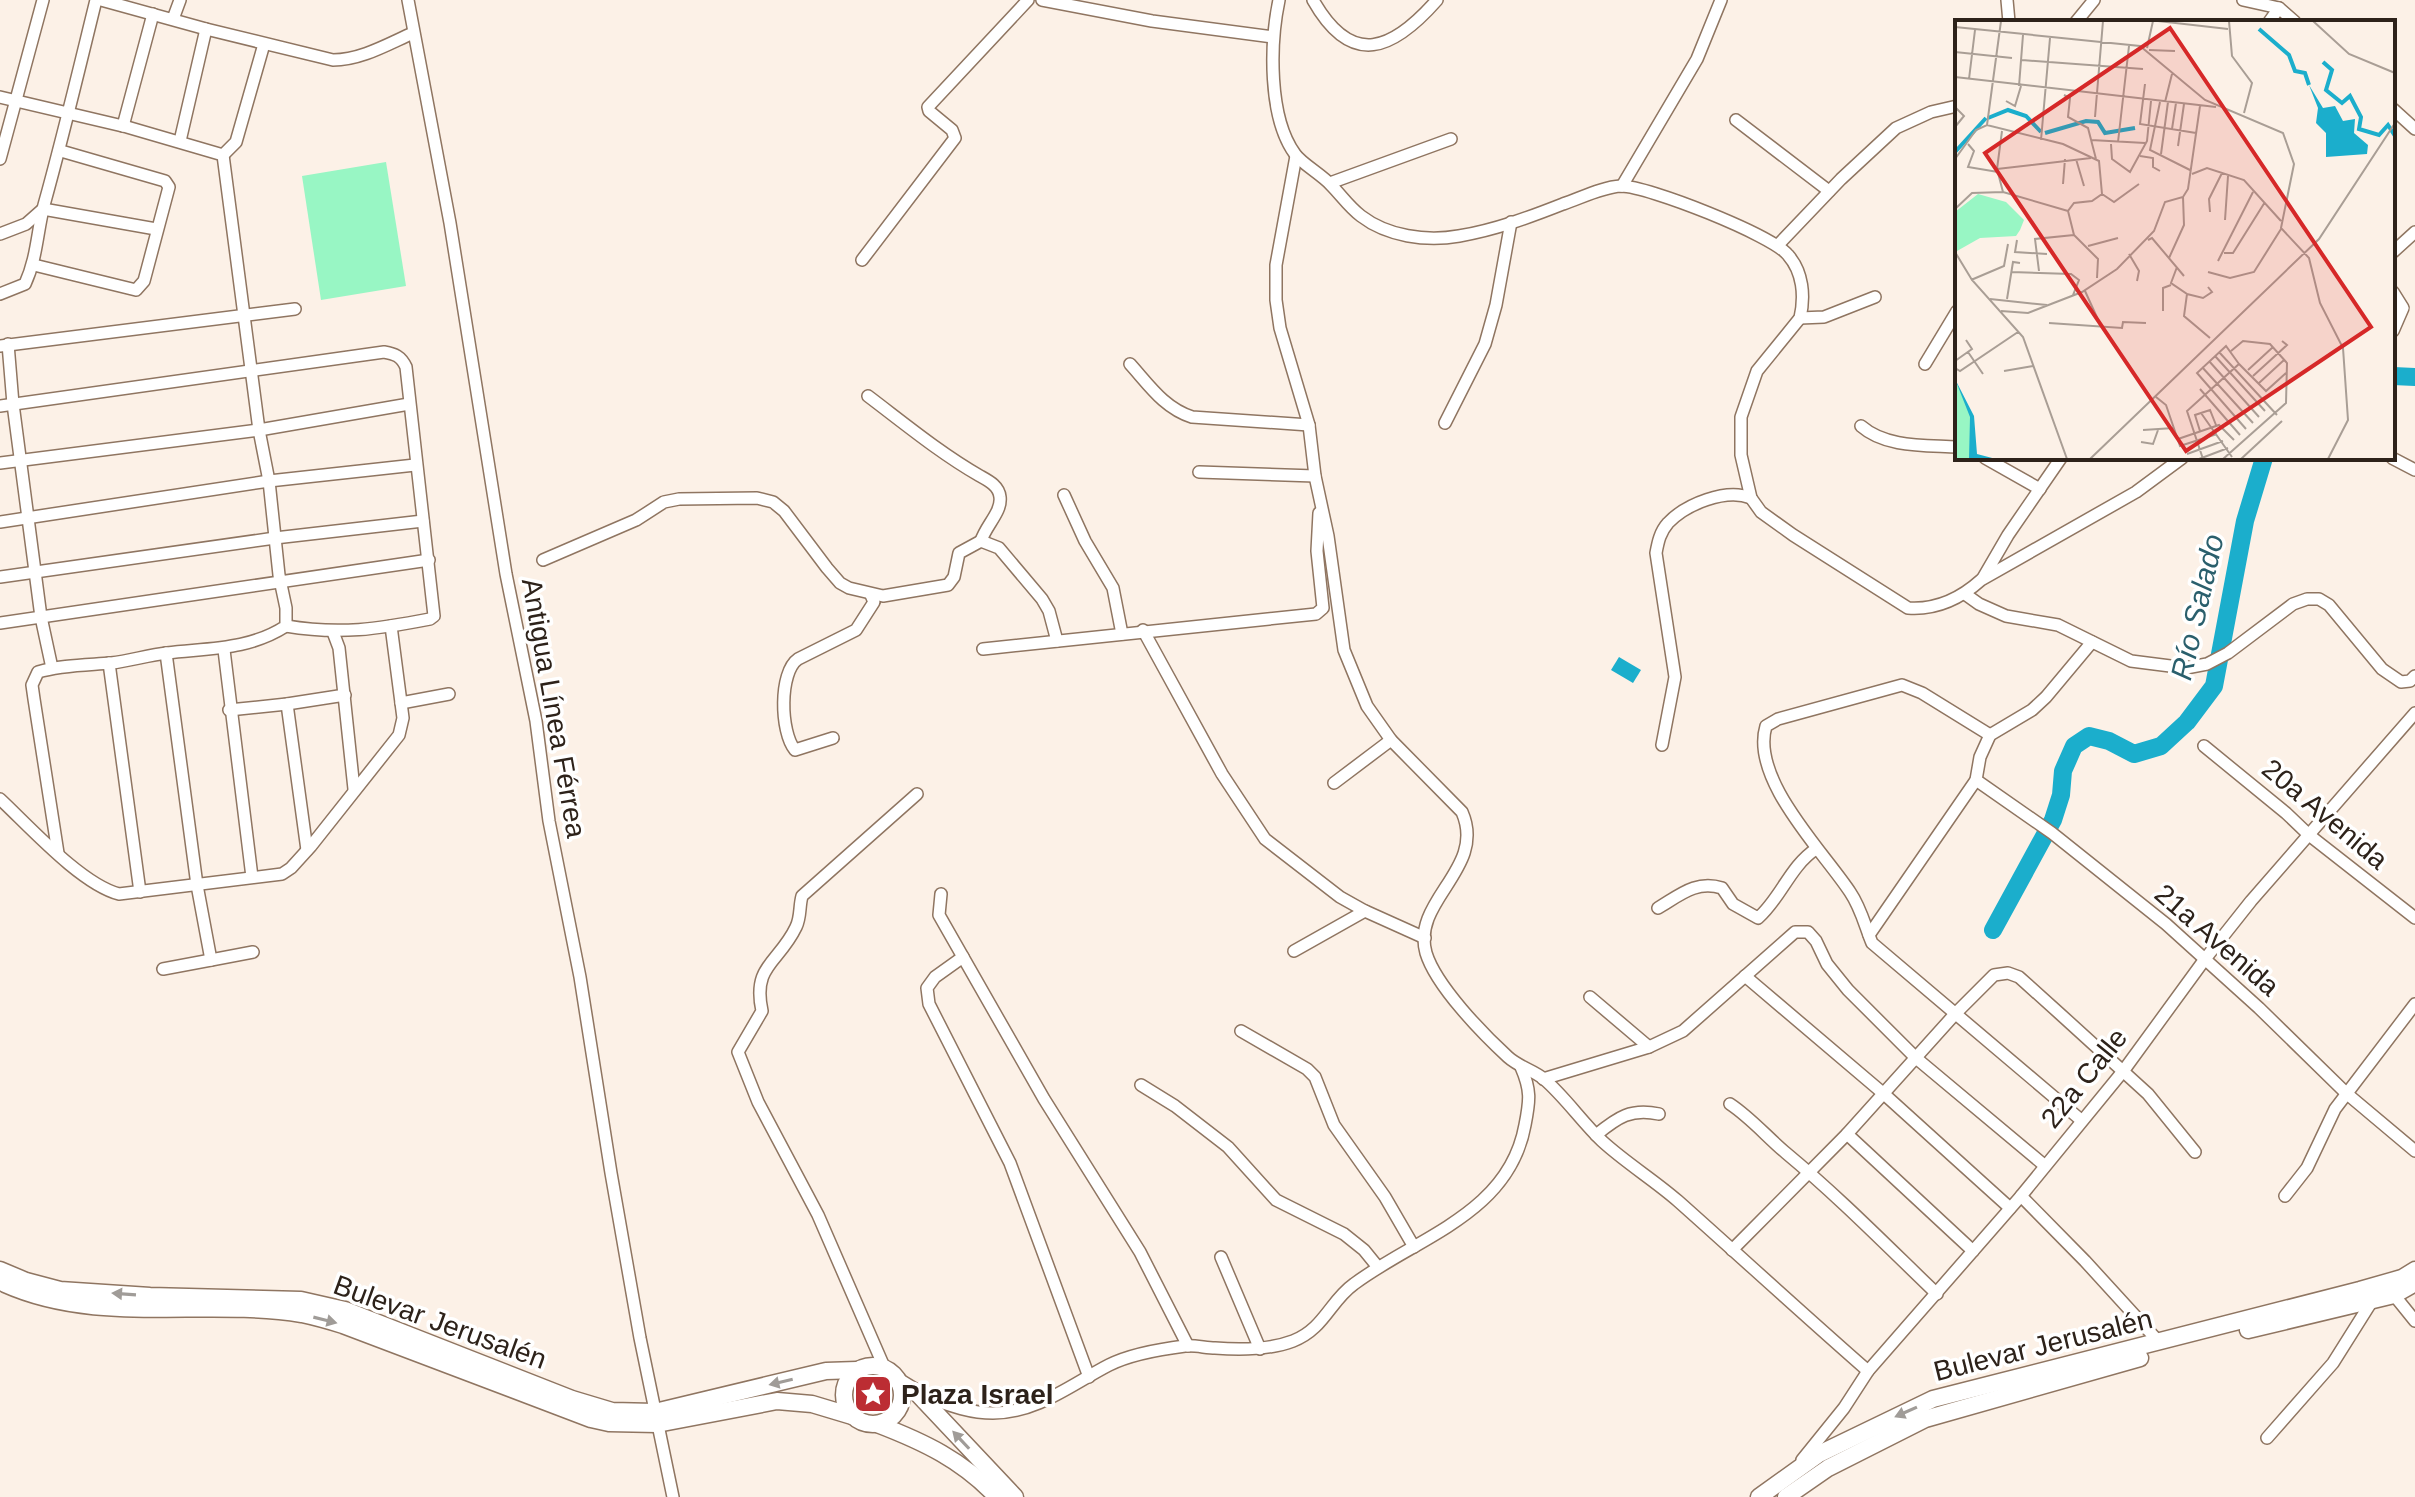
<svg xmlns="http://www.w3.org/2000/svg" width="2415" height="1497" font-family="Helvetica,sans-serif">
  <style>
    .green { fill: #98f6c4 }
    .water { fill: #1baecc }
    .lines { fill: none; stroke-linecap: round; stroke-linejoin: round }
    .river { stroke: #1baecc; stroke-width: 18 }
    .minor-casing { stroke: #8f7561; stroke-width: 14 }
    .secondary-casing { stroke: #8f7561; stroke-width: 19 }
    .minor { stroke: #fff; stroke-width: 11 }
    .secondary { stroke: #fff; stroke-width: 16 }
    .oneway { fill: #a09c98 }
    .labels { text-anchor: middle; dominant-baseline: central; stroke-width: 7; stroke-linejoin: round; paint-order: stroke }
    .street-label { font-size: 28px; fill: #2d221a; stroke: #fff }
    .poi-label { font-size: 28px; font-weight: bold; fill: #2d221a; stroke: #fff; text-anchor: start }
    .water-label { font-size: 30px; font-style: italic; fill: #2a5f6c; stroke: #fff }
    .inset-river { fill: none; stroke: #1baecc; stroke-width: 4 }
    .inset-road { fill: none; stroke: #a99e95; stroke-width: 2 }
    .view { fill: #d62828; fill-opacity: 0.15; stroke: #d62828; stroke-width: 4 }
    .inset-edge { fill: none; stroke: #2d221a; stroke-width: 4 }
  </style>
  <rect width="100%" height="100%" fill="#fcf1e7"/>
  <!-- green -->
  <polygon class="green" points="386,162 406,286 321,300 302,176"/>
  <!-- water -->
  <polygon class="water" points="1619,657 1641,670 1633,683 1611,670"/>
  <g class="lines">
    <!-- river -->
    <g class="river">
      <polyline points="2393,376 2415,377"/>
      <polyline points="1993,930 2053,820 2061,795 2063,771 2074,746 2089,736 2109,741 2134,754 2161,746 2187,722 2214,686 2245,521 2264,458"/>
    </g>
    <!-- minor casing -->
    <g class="minor-casing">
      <g id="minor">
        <path d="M101,0L206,29L333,60C361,60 388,44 413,33"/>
        <polyline points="408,0 450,223 506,574 536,721 549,821 580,977 611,1173 640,1338 673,1497"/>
        <polyline points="1042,0 1152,21 1273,37"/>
        <path d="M1279,0C1270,43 1268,117 1295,154C1301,163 1322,175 1331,185C1341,195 1349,207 1361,216C1387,236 1426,242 1459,236C1495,230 1530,217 1563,204C1581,198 1602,187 1621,186C1648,186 1772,235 1788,255C1803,272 1805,296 1800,318L1757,371L1741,417V455L1751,498L1761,512L1793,535L1908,608C1936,610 1961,598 1981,580L2136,492L2182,458"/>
        <path d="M1313,0C1352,69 1393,50 1437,0"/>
        <polyline points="2007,0 2009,22"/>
        <polyline points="2243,0 2279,8 2295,22"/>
        <polyline points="173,19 180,0"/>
        <polyline points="2076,22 2094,0"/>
        <polyline points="2269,22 2279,8"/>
        <path d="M0,97L127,127L223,155L259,430L269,481L279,575L286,608V626C249,650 210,648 167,653C148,655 130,661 111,663C87,665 61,665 38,672L32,685L34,699L58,853"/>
        <polyline points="2393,109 2415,129"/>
        <polyline points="1736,120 1829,191"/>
        <polyline points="123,126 153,14"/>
        <polyline points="180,141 206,29"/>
        <polyline points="223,155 236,142 264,44"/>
        <path d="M1296,156L1276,265V300L1280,328L1309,425L1315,476L1328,536L1344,650L1367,706L1391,740L1462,812C1487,869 1411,900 1426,953C1436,986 1483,1034 1508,1057C1519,1067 1533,1070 1544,1079C1565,1097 1582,1122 1602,1141C1626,1163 1654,1180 1678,1201C1742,1258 1804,1315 1868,1371"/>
        <polyline points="0,159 43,0"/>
        <polyline points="1330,183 1451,139"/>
        <polyline points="1622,186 1697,59 1721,0"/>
        <polyline points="0,234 26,224 43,209 156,229"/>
        <polyline points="1778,245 1841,179 1896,128 1931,112 1957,106"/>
        <polyline points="2393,252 2415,232"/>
        <polyline points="862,260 955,138 952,130 929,111 928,107 1028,0"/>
        <polyline points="34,265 136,290 144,281 169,187 165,181 61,151"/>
        <polyline points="2393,292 2403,308 2393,331"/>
        <path d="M0,294L25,284C37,258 37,232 44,205C63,137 79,69 96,0"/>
        <polyline points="1800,318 1824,317 1875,297"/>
        <polyline points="8,344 13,404 41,617 52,668"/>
        <polyline points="0,346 295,309"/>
        <path d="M1130,364C1149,385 1164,408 1192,417L1309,425"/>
        <polyline points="1925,364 1957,311"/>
        <path d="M868,396C905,424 940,453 980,476C989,481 999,486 1000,497C1002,512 986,525 981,541"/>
        <path d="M0,406L384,352C395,354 401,356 406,367L434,616L430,619C378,629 340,635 286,626"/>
        <polyline points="1445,423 1485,344 1496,305 1511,222"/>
        <path d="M1861,426C1886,448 1926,445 1957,447"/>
        <polyline points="1985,458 2040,489"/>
        <polyline points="2392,458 2415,470"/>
        <polyline points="0,463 259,430 409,404"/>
        <polyline points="1199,472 1315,476"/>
        <polyline points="1064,495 1085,541 1113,588 1122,634"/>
        <polyline points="0,522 269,481 415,465"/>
        <polyline points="543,560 636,520 664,502 679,499 757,498 773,502 784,511 827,568 840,583 849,588 883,596 948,585 954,577 959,553 981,541 999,548 1042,599 1049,611 1057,641"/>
        <polyline points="0,577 275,538 423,521"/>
        <polyline points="1983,578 2008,535 2061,458"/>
        <polyline points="1965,594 1979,604 2006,616 2058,625 2131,661 2186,668 2207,664 2228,653 2293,604 2307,599 2319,599 2329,605 2382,669 2401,682 2410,681 2415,676"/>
        <polyline points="0,623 429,560"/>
        <polyline points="1143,630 1222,774 1265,839 1340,897 1365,911 1425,938"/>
        <polyline points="333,632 339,648 354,789"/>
        <polyline points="983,649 1316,614 1323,608 1317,551 1319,513"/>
        <polyline points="224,650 252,877"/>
        <polyline points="166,653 197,885 211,960 253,952"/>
        <polyline points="109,663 140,892"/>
        <polyline points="401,703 449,694"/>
        <polyline points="287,704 307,850"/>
        <polyline points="229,710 287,704 345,695"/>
        <path d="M1990,735L1922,693L1902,685L1778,719L1766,726C1750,779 1823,851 1850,892C1861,908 1865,926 1872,943L2081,1120"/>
        <path d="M833,738L795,750C780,732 779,672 798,659L856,630L874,602L871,595"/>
        <path d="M1662,745L1675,677L1656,553C1658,542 1660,532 1668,523C1686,504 1726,488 1751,498"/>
        <polyline points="2204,746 2286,813 2309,835 2415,918"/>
        <polyline points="1976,780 2052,833 2166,924 2259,1008 2346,1093 2415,1151"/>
        <polyline points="1334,783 1391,740"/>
        <path d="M0,799C30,827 81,884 119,894L282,874L291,868L311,846L399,735L403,718L391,626"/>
        <polyline points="941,894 939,915 1044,1099 1140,1252 1188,1346"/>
        <path d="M1658,908C1680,895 1696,880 1722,888L1733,904L1758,918C1781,898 1790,866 1816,849"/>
        <polyline points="1869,935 1976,780 1980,757 1990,735 2032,710 2046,697 2092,642"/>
        <polyline points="1294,951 1365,911"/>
        <polyline points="963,957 935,977 927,988 929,1004 1010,1163 1089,1377"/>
        <polyline points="163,969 211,960"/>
        <polyline points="1745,976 1884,1094 2010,1208"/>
        <polyline points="1590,997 1649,1047"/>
        <polyline points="1241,1031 1307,1069 1315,1077 1334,1125 1385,1197 1414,1247"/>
        <polyline points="1543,1079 1649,1047 1683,1031 1795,932 1808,932 1816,941 1827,964 1848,990 1916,1058 2044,1165"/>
        <polyline points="1141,1085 1175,1106 1228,1147 1276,1200 1344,1234 1364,1250 1377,1266"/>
        <path d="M1730,1104C1751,1118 1767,1137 1786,1153C1839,1197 1887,1246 1937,1294"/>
        <polyline points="1847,1134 1973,1251"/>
        <path d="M1596,1135C1618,1117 1631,1108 1659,1114"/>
        <polyline points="2021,1196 2085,1261 2159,1342"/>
        <polyline points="2285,1196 2307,1168 2335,1109 2415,1004"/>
        <polyline points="1732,1250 1847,1134 1955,1014 1994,975 2008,973 2019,977 2059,1013 2148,1094 2195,1152"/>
        <polyline points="1221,1257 1260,1349"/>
        <polyline points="2394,1295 2415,1321"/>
        <path d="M885,1369L818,1215L758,1102L738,1052L762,1011C752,965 779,963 796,927C801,917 799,907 802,896L917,794"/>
        <path d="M923,1396C946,1404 968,1413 993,1413C1037,1413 1072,1384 1109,1365C1131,1354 1161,1349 1185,1346C1195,1345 1206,1348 1215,1348C1241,1350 1269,1350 1293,1341C1324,1329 1330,1301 1354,1284C1417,1237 1509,1214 1525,1125C1530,1100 1531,1090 1521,1067"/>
        <polyline points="2267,1438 2333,1363 2372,1301"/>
        <polyline points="1802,1460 1844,1408 1868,1371 2021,1196 2124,1070 2205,959 2251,901 2415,713"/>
      </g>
    </g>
    <!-- secondary casing -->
    <g class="secondary-casing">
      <g id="secondary">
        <polyline points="0,1270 26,1281 60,1290 150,1296 301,1300 345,1310 572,1399 612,1411 655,1412 826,1371 857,1370"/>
        <path d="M5,1284C99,1326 203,1298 302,1314C316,1317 330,1321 343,1325L591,1419L609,1423L657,1424L777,1401L812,1404L852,1416"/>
        <polyline points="2248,1330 2394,1295 2415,1283"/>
        <circle cx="873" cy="1395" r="29"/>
        <polyline points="899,1382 917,1393 1015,1497"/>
        <path d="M877,1424C924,1442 962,1460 997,1497"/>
        <polyline points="1759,1497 1819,1454 1933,1399 2360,1290 2402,1278 2415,1270"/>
        <polyline points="1786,1497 1828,1468 1925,1419 2140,1358"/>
      </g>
    </g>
    <!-- minor -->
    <use href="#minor" class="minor"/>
    <!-- secondary -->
    <use href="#secondary" class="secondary"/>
  </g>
  <!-- one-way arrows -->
  <defs><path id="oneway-solid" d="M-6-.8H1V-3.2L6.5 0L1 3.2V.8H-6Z" transform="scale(2)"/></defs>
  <g class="oneway">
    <use href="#oneway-solid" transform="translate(124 1294) rotate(-176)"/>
    <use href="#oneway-solid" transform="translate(325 1320) rotate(14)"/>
    <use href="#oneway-solid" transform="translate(781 1382) rotate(167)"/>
    <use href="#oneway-solid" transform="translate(1906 1412) rotate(156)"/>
    <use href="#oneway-solid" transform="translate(961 1440) rotate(-133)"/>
  </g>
  <!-- icons -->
  <defs>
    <g id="sight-square" transform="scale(2)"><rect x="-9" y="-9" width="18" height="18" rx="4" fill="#bc2d33" stroke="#fff"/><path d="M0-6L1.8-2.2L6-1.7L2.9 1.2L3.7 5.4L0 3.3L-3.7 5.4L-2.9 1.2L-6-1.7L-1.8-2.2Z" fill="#fff"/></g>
  </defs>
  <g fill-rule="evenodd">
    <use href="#sight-square" x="873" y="1394"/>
  </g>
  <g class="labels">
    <!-- street labels -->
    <g class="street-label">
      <text transform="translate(554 708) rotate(80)">Antigua Línea Férrea</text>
      <text transform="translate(2325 814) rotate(40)">20a Avenida</text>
      <text transform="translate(2217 940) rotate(41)">21a Avenida</text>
      <text transform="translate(2084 1078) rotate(-51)">22a Calle</text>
      <text transform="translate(440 1322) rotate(20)">Bulevar Jerusalén</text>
      <text transform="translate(2043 1345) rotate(-14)">Bulevar Jerusalén</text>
    </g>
    <!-- poi labels -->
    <g class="poi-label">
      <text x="901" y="1394">Plaza Israel</text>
    </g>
    <!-- water labels -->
    <g class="water-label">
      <text transform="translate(2197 607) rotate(-77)">Río Salado</text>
    </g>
  </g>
  <!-- overview -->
  <g transform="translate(1955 20)">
    <rect width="440" height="440" fill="#fcf1e7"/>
    <path d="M23,174L51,182L69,200L65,210L61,216L25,218L2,231L0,192ZM0,360L16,394L17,439H0Z" fill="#98f6c4"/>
    <path d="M354,65L368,88L380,86L388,101L400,99L399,113L413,125L412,134L371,137V113L361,103L363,88ZM0,359L19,396L22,434L41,439H14L15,397Z" fill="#1baecc"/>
    <path class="inset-river" d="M304,9L334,35L340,51L350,53L354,65M368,42L377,50L371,70L387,83L395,76L406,97L404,109L424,115L433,105L440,116M33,98L53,90L71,96L86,112M90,113L131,101L143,102L150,113L180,108M0,132L31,98"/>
    <path class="inset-road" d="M203,1L273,9M274,1L277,36L297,63L289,93M358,1L394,34L440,53M0,7L185,26L250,80L328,113L339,144L326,208L354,238L365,283L388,328L393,400L373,439M192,28L198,1M194,30L220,31M0,32L57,38M67,40L188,49M0,57L261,87M14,59L20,10M190,64L185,104L241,113M64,66L68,15M109,75L115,78L113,97L133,108L141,139M51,81L60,86L66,66M205,82L195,130L235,150M210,82L217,54M140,97L148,1M32,105L46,1M0,107L9,96L0,87M217,109L221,83M47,111L42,149L48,172M86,120L95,18M136,120L190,123M163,122L174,26M13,124L19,131L13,147L43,152M156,124L157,139L175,152L192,121L196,81M223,126L229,84M206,134L213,82M185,136L198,138V147L205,151M0,139L21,110L32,105L108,124L144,141L147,174L137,181L119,183L113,191L119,215L143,239L142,258M121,139L129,166M42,149L136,138M237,154L252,148L289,160L326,201M108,164L110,139M147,174L159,182L184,164M0,189L17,173L48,172L113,191M255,192L254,179L267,153M270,200L273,156M62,220L60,232L92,234M193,220L197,218L229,256M133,226L163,218M0,232L17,260L68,317L112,439M269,233H278L310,182M174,234L184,251L182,261M214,238L229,205L228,177M263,241L298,172M222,247L216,263L232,274L229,296L255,318M84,251L80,219L119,215M56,252L116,254L124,260L118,275M253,252L275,258L299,252L326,209M16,260L49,246L53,224M130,271L145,304M232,274L248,278L257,272L253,267M35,279L92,285M52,279L58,242L65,243M46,291L73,293L127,272L162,249L199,211L210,182L228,177L233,169L245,86M208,291V268L216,265M94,303L167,308L168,302L191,303M13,332L28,354M264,332L322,395M260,336L310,391M0,341L17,329L11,320M254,341L304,397M284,344L271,326L242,353L291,409M247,347L298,403M0,348L5,351L63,312M293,350L318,327M49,351L78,346M298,356L332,325L327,321M304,363L329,340M245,369L285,415M201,377L211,385L225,426L262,414M246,393L277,437M188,410L219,408M245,411L240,395L255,390L261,405M223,419L264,405L279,420M186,422L198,424L203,410M232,434L268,421M135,439L364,219L440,103M244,439L273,428M248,439L232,391L284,344L311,371L331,353M268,439L331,383L332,343L315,324L288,321L276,331M286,439L327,401"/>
    <path class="view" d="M215,8L416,307L231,431L30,133Z"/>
    <rect width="440" height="440" class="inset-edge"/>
  </g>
</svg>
